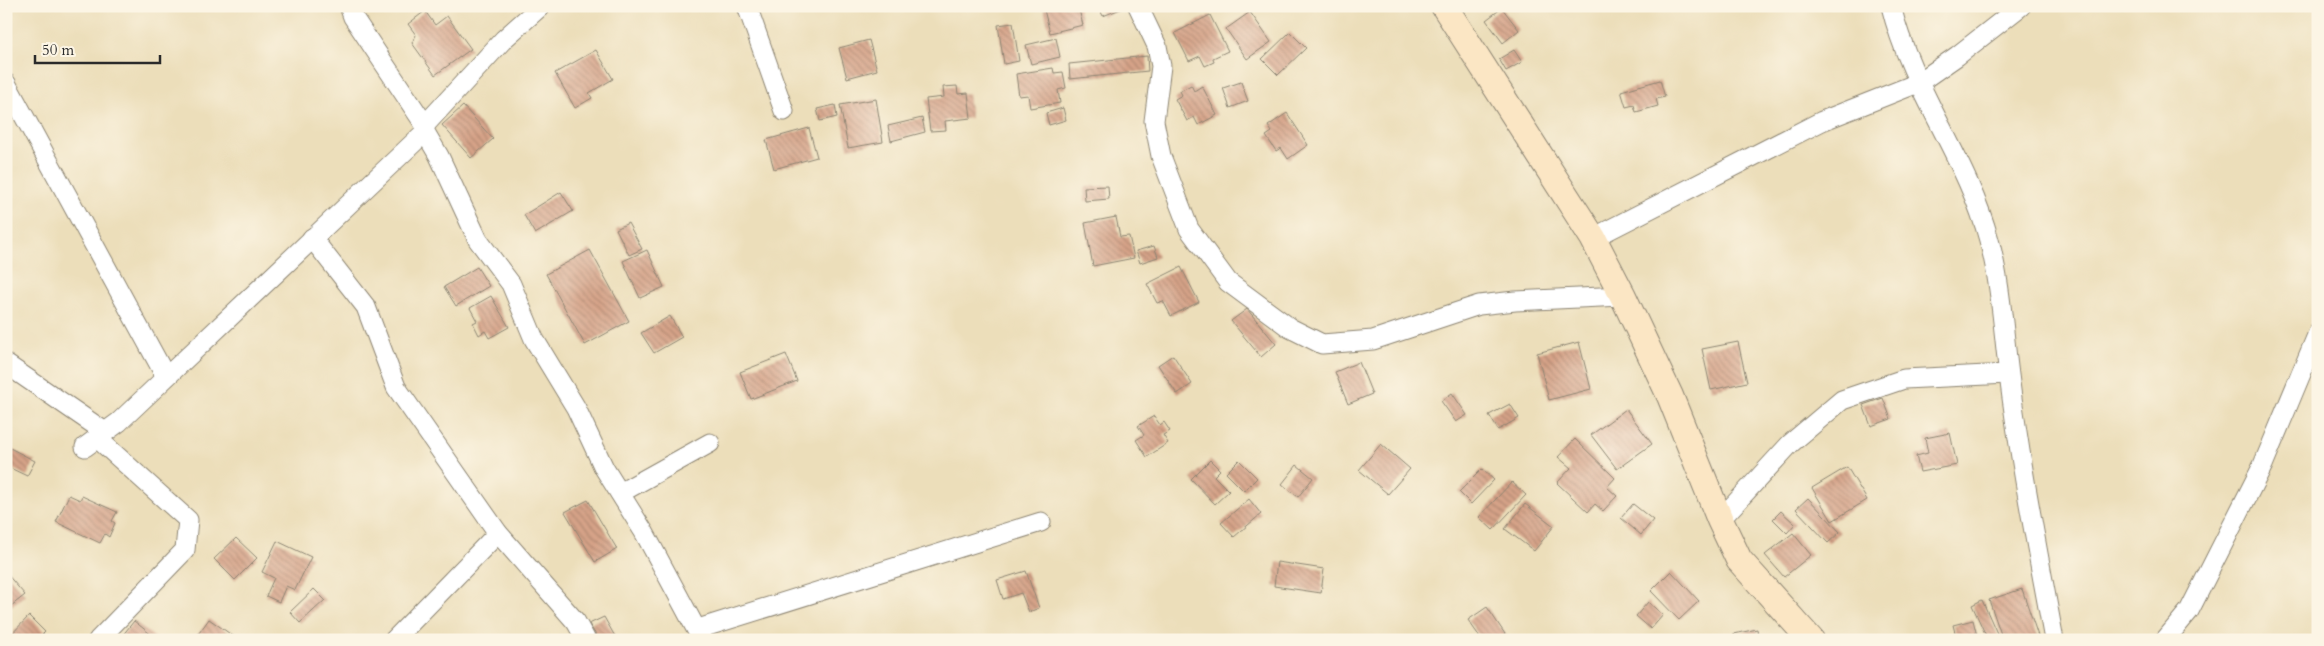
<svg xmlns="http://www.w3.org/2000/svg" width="2324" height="646" font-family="Cardo,serif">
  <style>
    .building { fill: url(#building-back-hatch) }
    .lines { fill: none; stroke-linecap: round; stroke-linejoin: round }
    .street-casing { stroke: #8c8472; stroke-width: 21 }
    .secondary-casing { stroke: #8c8472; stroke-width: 28 }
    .street { stroke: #fff; stroke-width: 19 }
    .secondary { stroke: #fbe6c4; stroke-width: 26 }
  </style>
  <defs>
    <pattern id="building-back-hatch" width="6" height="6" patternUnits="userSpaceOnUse" patternTransform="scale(1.25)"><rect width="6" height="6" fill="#d6a388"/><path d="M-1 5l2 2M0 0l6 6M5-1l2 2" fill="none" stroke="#ae856f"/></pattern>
  </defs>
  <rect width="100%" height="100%" fill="#fcf5e5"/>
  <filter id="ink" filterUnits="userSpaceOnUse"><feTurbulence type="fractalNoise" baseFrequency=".02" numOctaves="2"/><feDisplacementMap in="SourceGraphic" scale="10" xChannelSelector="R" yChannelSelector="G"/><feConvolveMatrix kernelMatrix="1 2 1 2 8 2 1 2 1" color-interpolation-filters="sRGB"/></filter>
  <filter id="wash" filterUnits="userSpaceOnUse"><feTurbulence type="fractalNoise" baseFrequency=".0096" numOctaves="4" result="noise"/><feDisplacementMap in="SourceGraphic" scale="20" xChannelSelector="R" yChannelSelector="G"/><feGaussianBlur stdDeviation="1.12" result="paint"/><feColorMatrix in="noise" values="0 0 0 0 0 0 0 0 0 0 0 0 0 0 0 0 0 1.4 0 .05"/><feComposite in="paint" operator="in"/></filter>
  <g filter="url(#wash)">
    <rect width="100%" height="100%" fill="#ecdeba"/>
    <g id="blocks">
      <!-- building -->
      <g class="building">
        <polygon points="1043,6 1078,6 1083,25 1050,33"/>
        <polygon points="1098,6 1122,6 1123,8 1103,16"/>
        <polygon points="1502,8 1519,30 1503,43 1486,20"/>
        <polygon points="425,11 435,25 447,16 471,49 435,75 412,43 416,35 408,24"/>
        <polygon points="1250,12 1271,42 1247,59 1226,29"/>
        <polygon points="1210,15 1228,51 1213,58 1214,62 1205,66 1200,56 1189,61 1175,33"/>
        <polygon points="1013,23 1019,61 1004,64 998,25"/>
        <polygon points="1290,32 1306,48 1278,75 1262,59"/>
        <polygon points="1056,38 1060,57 1031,64 1026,45"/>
        <polygon points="869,40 877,70 847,78 839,48"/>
        <polygon points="596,50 613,79 589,93 592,98 575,108 555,73"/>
        <polygon points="1514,50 1522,62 1506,71 1499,59"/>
        <polygon points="1147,56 1148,71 1070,79 1069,64"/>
        <polygon points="1053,68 1054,73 1063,72 1066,88 1058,90 1060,103 1030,108 1028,95 1019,96 1016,74"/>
        <polygon points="1660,80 1665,97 1656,99 1658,106 1636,112 1634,105 1626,107 1621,91"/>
        <polygon points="1241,82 1248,101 1230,108 1223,88"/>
        <polygon points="1191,85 1194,91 1202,86 1217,115 1198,125 1194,117 1187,121 1175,99 1182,95 1180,91"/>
        <polygon points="957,86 958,94 968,93 971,118 945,121 946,130 930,131 926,99 944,97 943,87"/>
        <polygon points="876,99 883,142 848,148 840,105"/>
        <polygon points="835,105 837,117 820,121 817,109"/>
        <polygon points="463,106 493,139 471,158 442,125"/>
        <polygon points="1063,108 1066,120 1049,125 1046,113"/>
        <polygon points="1287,113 1308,145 1288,159 1281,148 1276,151 1266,136 1272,132 1268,126"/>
        <polygon points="922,118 925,132 891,141 888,126"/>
        <polygon points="809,128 817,157 774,169 766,140"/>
        <polygon points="1108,186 1109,199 1085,201 1084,187"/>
        <polygon points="561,192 573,211 535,234 524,215"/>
        <polygon points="1116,217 1120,237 1129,236 1134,258 1093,266 1085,223"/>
        <polygon points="628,223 642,249 629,255 616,229"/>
        <polygon points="1154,246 1158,257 1140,263 1136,251"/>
        <polygon points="590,250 629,321 585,345 546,274"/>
        <polygon points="647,250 664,287 640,298 623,261"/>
        <polygon points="477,267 489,286 456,306 444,287"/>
        <polygon points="1181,267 1199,302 1171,316 1163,301 1157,303 1147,284"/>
        <polygon points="491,296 509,327 489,338 485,331 479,335 473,323 477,321 470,308"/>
        <polygon points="1247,309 1276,344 1261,357 1231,321"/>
        <polygon points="670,316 682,337 654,353 641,333"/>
        <polygon points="1579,342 1591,389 1549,400 1537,353"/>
        <polygon points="1738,342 1747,382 1711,390 1702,349"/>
        <polygon points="786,354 797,381 751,399 740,372"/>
        <polygon points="1173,355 1192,384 1177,394 1158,365"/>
        <polygon points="1359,362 1372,394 1348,404 1335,372"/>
        <polygon points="1452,393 1467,415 1456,422 1441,401"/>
        <polygon points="1883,398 1891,419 1871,426 1863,405"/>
        <polygon points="1510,404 1519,418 1498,430 1489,415"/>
        <polygon points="1626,409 1652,444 1617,469 1591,435"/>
        <polygon points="1154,416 1160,425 1164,422 1170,431 1163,435 1168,443 1147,457 1136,440 1144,435 1138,426"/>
        <polygon points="1950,433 1957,465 1920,472 1916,456 1928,453 1925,438"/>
        <polygon points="1575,439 1615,478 1607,487 1617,496 1603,511 1595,504 1588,512 1557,483 1571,468 1558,457"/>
        <polygon points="1381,444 1410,469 1388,494 1359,470"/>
        <polygon points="8,447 35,461 27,476 6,466"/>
        <polygon points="1210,460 1220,470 1214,476 1229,491 1215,504 1191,479"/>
        <polygon points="1239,460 1257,478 1244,491 1226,473"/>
        <polygon points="1297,465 1313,478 1298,497 1282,484"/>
        <polygon points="1847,467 1867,500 1832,521 1812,488"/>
        <polygon points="1482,469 1494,480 1471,504 1459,492"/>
        <polygon points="1512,482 1526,495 1493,530 1479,517"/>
        <polygon points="69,495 80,500 82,496 117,512 112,521 115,523 109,537 105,534 100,543 56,522"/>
        <polygon points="1808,498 1840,532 1828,543 1796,509"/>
        <polygon points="1249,499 1261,514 1234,537 1221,523"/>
        <polygon points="588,500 617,549 595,562 565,512"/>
        <polygon points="1525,504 1554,526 1534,551 1505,529"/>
        <polygon points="1633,504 1653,520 1641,535 1621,518"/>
        <polygon points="1781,511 1795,524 1787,533 1773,519"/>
        <polygon points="1793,533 1811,555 1784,577 1765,555"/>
        <polygon points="236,538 257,558 235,580 214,559"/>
        <polygon points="277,541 311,557 295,590 286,586 279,602 266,596 274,578 262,572"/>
        <polygon points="1277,562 1324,569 1321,593 1274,586"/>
        <polygon points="1026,571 1039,608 1029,612 1021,593 1003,599 997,580"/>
        <polygon points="1671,571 1699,601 1679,620 1651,591"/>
        <polygon points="6,573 25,595 6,610"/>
        <polygon points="314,589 325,600 300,623 290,612"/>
        <polygon points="2022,589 2038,636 2027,640 2003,640 1989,600"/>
        <polygon points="1982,600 2000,640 1988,640 1972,605"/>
        <polygon points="1648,602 1663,615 1651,629 1636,616"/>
        <polygon points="1487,607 1509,640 1482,640 1468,620"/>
        <polygon points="29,616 45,632 37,640 6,640"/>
        <polygon points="604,617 617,640 599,640 589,624"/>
        <polygon points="209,619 236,638 235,640 194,640"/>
        <polygon points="1973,620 1978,640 1957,640 1953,625"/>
        <polygon points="134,621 158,640 126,640 122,636"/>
        <polygon points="1757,629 1759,640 1735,640 1734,634"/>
      </g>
    </g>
  </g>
  <g filter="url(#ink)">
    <use href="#blocks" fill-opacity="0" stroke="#8c8472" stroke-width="1"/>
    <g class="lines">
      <!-- street casing -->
      <g class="street-casing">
        <g id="street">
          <polyline points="349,6 353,17 425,125 425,132 439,156 478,240 511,284 534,339 576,408 604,468 644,532 702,640"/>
          <polyline points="747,6 784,111"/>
          <polyline points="1138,6 1157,46 1161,66 1154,121 1161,156 1189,229 1228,282 1290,328 1322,344 1373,340 1479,305 1515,301 1623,296"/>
          <path d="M1891,6C1911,89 1967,158 1989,240C2001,284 2003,329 2009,375C2020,463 2038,552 2054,640"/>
          <polyline points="6,83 166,377"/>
          <polyline points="425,125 504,39 541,6"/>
          <polyline points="312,238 366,307 396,387 498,533 576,622 586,640"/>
          <polyline points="1593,238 1822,121 1918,83 1957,56 2021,6"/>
          <polyline points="6,364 105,432"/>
          <polyline points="97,438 188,520 185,550 98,640"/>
          <polyline points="85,447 119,422 425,132"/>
          <polyline points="620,493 710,443"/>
          <polyline points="1720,520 1790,444 1842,400 1904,379 2008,374"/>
          <polyline points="698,629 1041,522"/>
          <polyline points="394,640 498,533"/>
          <polyline points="2165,640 2189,611 2263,465 2318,333"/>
        </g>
      </g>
      <!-- secondary casing -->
      <g class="secondary-casing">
        <polyline id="secondary" points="1444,6 1593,238 1623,296 1670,396 1720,520 1739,560 1811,640"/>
      </g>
      <!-- street -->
      <use href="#street" class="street"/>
      <!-- secondary -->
      <use href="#secondary" class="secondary"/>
    </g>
  </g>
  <!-- margin -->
  <rect width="2324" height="646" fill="none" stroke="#fcf5e5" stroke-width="25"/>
  <!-- scale -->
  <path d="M35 55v8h125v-8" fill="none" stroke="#2b2b2b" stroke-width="2.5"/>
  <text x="42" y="55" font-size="15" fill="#2b2b2b" stroke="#fcf5e5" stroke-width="4" paint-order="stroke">50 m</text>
</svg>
